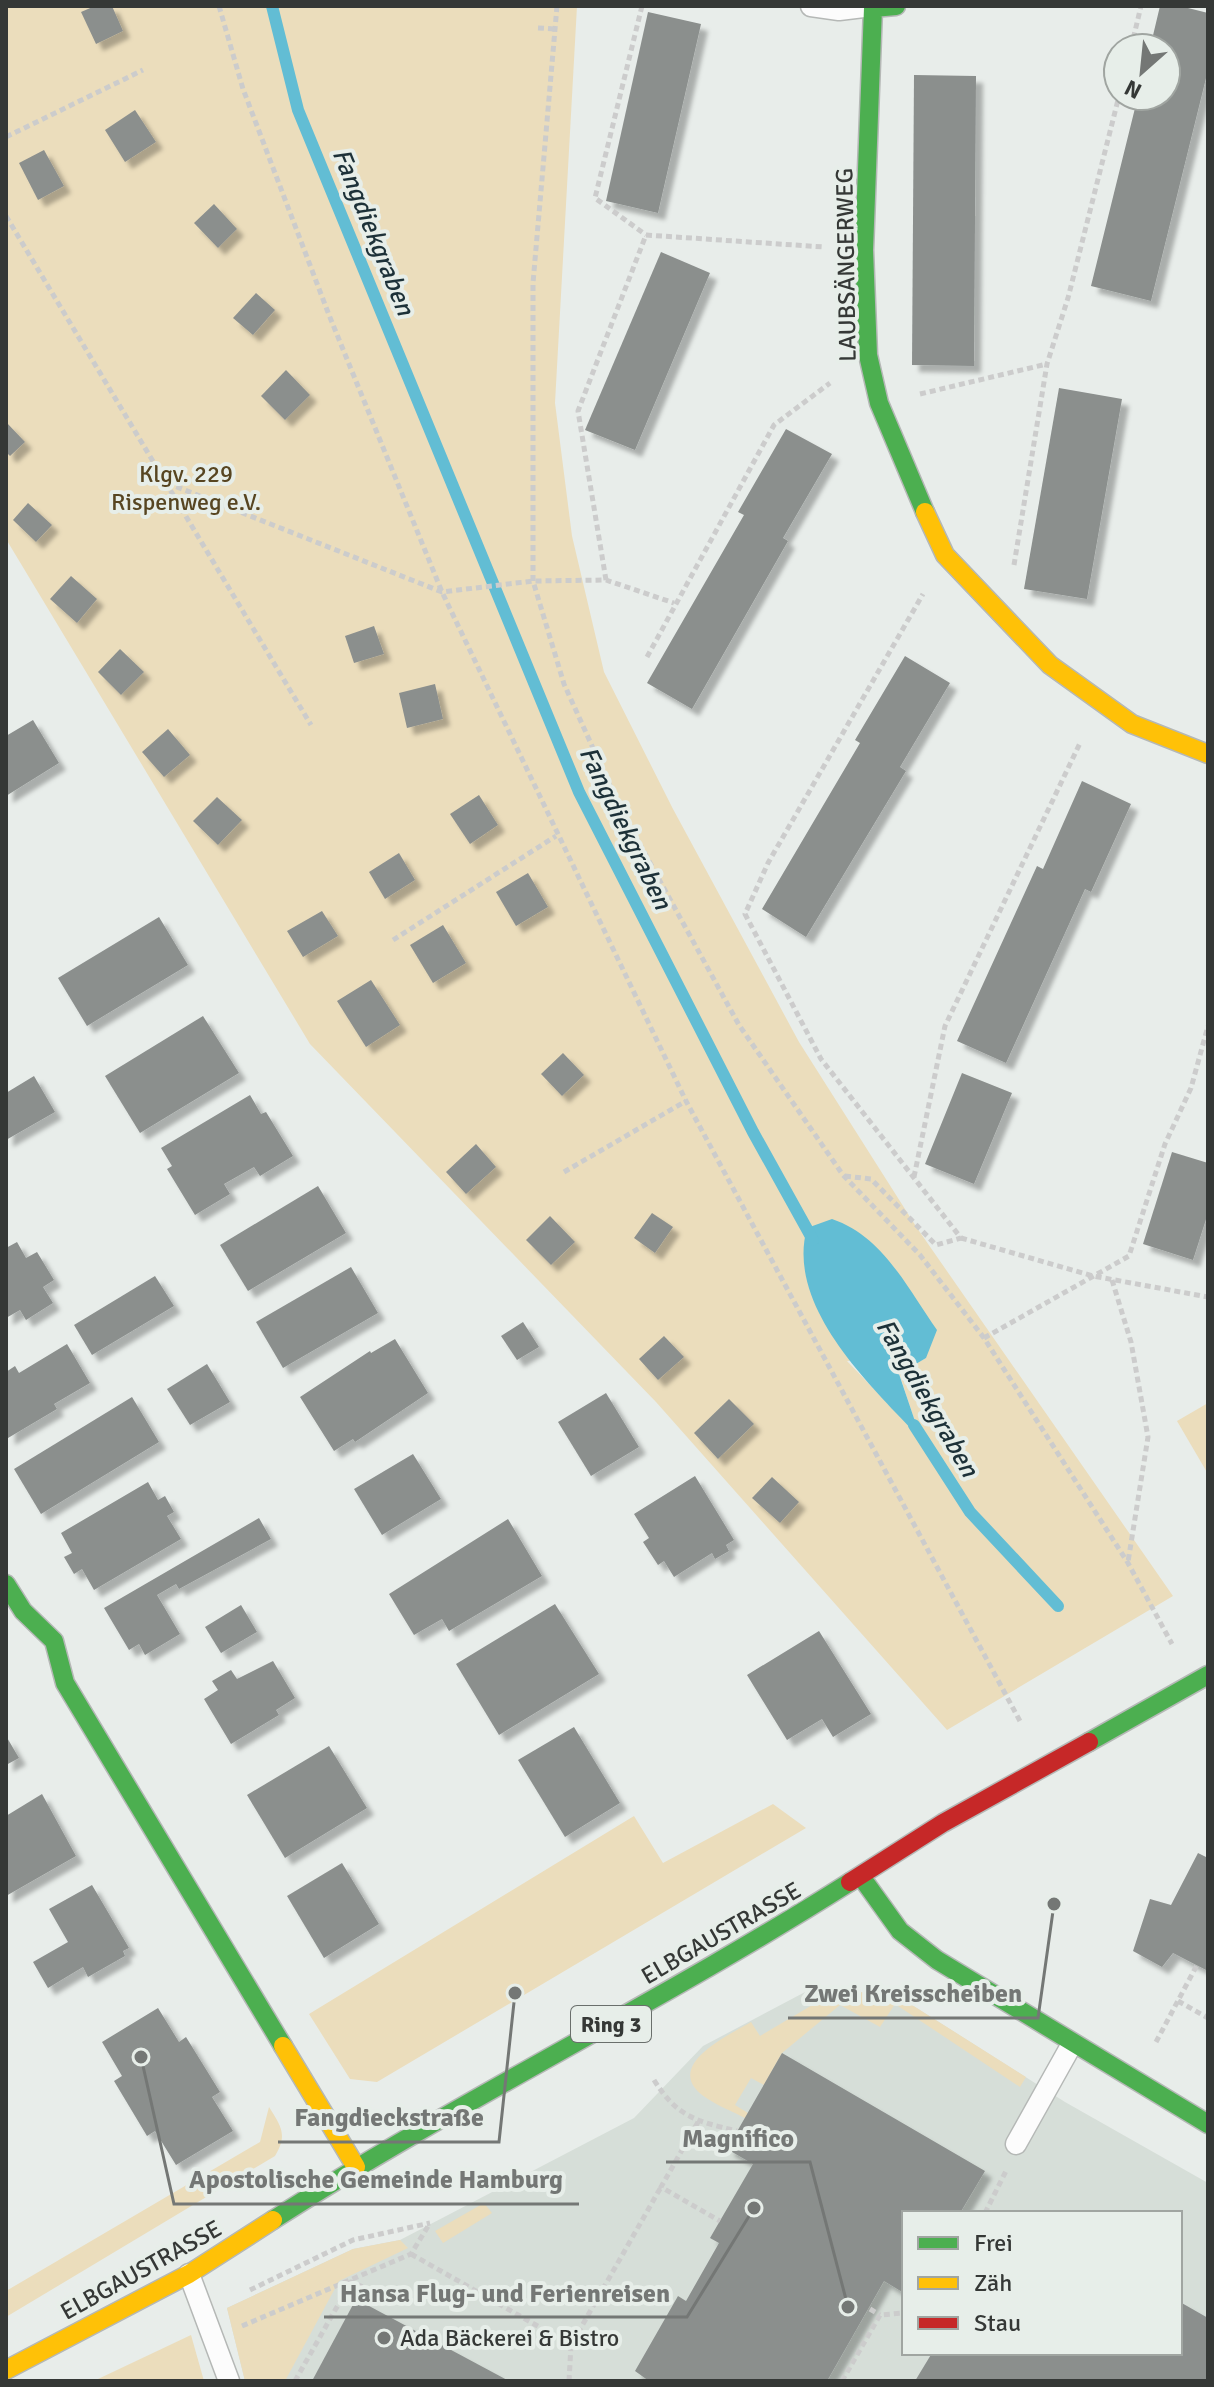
<svg xmlns="http://www.w3.org/2000/svg" width="1214" height="2387" font-family="Signika,sans-serif">
  <style>
    .built { fill: #d6ded8; fill-rule: evenodd }
    .green { fill: #ebddbc; fill-rule: evenodd }
    .water { fill: #62bdd4 }
    .lines { fill: none; stroke-linecap: round; stroke-linejoin: round }
    .stream { stroke: #62bdd4; stroke-width: 12 }
    .building { fill: #8b8f8d; filter: url(#shadow) }
    .lane-casing { stroke: #b5b8b6; stroke-width: 23 }
    .fast-casing { stroke: #b5b8b6; stroke-width: 21 }
    .slow-casing { stroke: #b5b8b6; stroke-width: 21 }
    .jam-casing { stroke: #b5b8b6; stroke-width: 21 }
    .path { stroke: #ccc; stroke-width: 5; stroke-dasharray: 6 4; stroke-linecap: butt }
    .lane { stroke: #fcfcfc; stroke-width: 20 }
    .fast { stroke: #4caf50; stroke-width: 18 }
    .slow { stroke: #ffc107; stroke-width: 18 }
    .jam { stroke: #c62828; stroke-width: 18 }
    .poi-dot { fill: #747775; stroke: #e7eee9; stroke-width: 3 }
    .labels { text-anchor: middle; dominant-baseline: central; stroke-width: 8; stroke-linejoin: round; paint-order: stroke }
    .shield { fill: #e7eee9; stroke: #6a6f6c; stroke-width: 2 }
    .shield-label { font-size: 22px; font-weight: bold; fill: #353836 }
    .street-label { font-size: 24px; fill: #353836; stroke: #e7eee9 }
    .park-label { font-size: 24px; fill: #574521; stroke: #e7eee9 }
    .poi-label { font-size: 24px; fill: #353836; stroke: #e7eee9; text-anchor: start }
    .water-label { font-size: 26px; font-style: italic; fill: #1d3138; stroke: #e7eee9 }
    .leader { fill: none; stroke: #747775; stroke-width: 3 }
    .callout-dot { fill: #747775; stroke: #e7eee9; stroke-width: 3 }
    .callout-label { font-size: 26px; text-anchor: middle; font-weight: bold; fill: #747775; stroke: #e7eee9; stroke-width: 8; stroke-linejoin: round; paint-order: stroke }
  </style>
  <defs>
    <filter id="shadow"><feDropShadow dx="7" dy="7" stdDeviation="2" flood-color="#0004"/></filter>
  </defs>
  <rect width="100%" height="100%" fill="#e8edea"/>
  <!-- built -->
  <path class="built" d="M807,1991L893,1993L1065,2102L1208,2183V2381H245L227,2308L353,2249L400,2240L634,2118L703,2046ZM904,2213H1180V2353H904Z"/>
  <!-- green -->
  <g class="green">
    <path d="M6,6H577L555,403L572,536L604,672L673,809L799,1042L917,1228L1173,1596L947,1730L656,1402L310,1044L6,539ZM926,1358L899,1373L920,1437L847,1361Z"/>
    <polygon points="1208,1403 1208,1474 1177,1421"/>
    <polygon points="773,1804 806,1828 377,2082 350,2079 309,2014 634,1816 663,1863"/>
    <path d="M807,1991L893,1993L1026,2077L1020,2087L895,2004L880,2027L840,2005L782,2053L764,2085L751,2078L735,2105L748,2113L745,2118C730,2110 705,2101 695,2088C673,2060 733,2033 751,2022L760,2036L814,2004Z"/>
    <path d="M269,2107C281,2126 288,2135 275,2156L6,2317V2291L260,2142Z"/>
    <polygon points="484,2203 492,2213 443,2243 435,2231"/>
    <polygon points="400,2240 408,2248 339,2281 285,2381 245,2381 227,2308 353,2249"/>
    <polygon points="191,2335 204,2381 98,2379"/>
  </g>
  <!-- water -->
  <path class="water" d="M832,1219C883,1236 908,1289 937,1330L926,1358L899,1374L921,1439C872,1387 785,1307 807,1228Z"/>
  <g class="lines">
    <!-- stream -->
    <g class="stream">
      <polyline points="272,6 298,110 579,792 753,1132 813,1240"/>
      <polyline points="914,1425 970,1512 1058,1606"/>
    </g>
  </g>
  <!-- building -->
  <g class="building">
    <polygon points="95,6 112,6 123,31 96,44 81,12"/>
    <polygon points="1160,6 1180,6 1208,13 1208,70 1151,301 1091,286 1138,96 1166,96 1166,48 1150,48"/>
    <polygon points="648,12 701,24 658,213 606,201"/>
    <polygon points="914,75 976,76 974,366 912,365"/>
    <polygon points="135,110 156,142 125,162 105,130"/>
    <polygon points="44,150 64,186 38,200 19,163"/>
    <polygon points="214,204 237,229 218,248 194,223"/>
    <polygon points="661,252 710,273 635,450 585,430"/>
    <polygon points="256,293 275,310 253,335 233,318"/>
    <polygon points="286,370 310,395 285,420 261,396"/>
    <polygon points="1059,388 1122,399 1087,599 1024,589"/>
    <polygon points="6,422 25,442 10,456 6,452"/>
    <polygon points="786,429 832,454 783,538 788,541 692,709 647,683 744,515 738,512"/>
    <polygon points="28,503 52,525 36,542 13,520"/>
    <polygon points="71,576 97,599 77,623 50,599"/>
    <polygon points="374,626 384,654 354,663 345,636"/>
    <polygon points="120,649 144,672 121,695 98,672"/>
    <polygon points="905,656 950,683 900,767 906,771 806,937 762,909 860,743 855,740"/>
    <polygon points="435,684 443,719 407,728 399,693"/>
    <polygon points="33,720 59,763 6,796 6,736"/>
    <polygon points="168,729 190,755 164,777 142,752"/>
    <polygon points="1082,781 1131,804 1091,892 1085,889 1006,1063 957,1041 1037,866 1043,869"/>
    <polygon points="479,795 498,825 470,844 450,814"/>
    <polygon points="217,797 242,820 218,845 193,821"/>
    <polygon points="399,853 415,880 385,899 369,872"/>
    <polygon points="528,873 548,907 516,926 496,892"/>
    <polygon points="322,911 338,936 303,957 287,931"/>
    <polygon points="159,917 188,965 87,1026 58,978"/>
    <polygon points="443,925 466,963 433,983 410,945"/>
    <polygon points="371,980 400,1025 366,1047 337,1001"/>
    <polygon points="203,1016 239,1073 140,1133 105,1076"/>
    <polygon points="563,1053 584,1075 562,1096 541,1074"/>
    <polygon points="962,1073 1012,1093 974,1184 925,1164"/>
    <polygon points="34,1076 55,1112 6,1140 6,1093"/>
    <polygon points="250,1095 261,1114 266,1112 293,1156 260,1176 254,1167 224,1184 230,1194 195,1215 167,1169 172,1166 161,1148"/>
    <polygon points="476,1144 496,1167 466,1194 446,1172"/>
    <polygon points="1172,1152 1208,1163 1208,1213 1193,1260 1143,1244"/>
    <polygon points="318,1186 346,1233 248,1291 220,1245"/>
    <polygon points="652,1213 673,1227 655,1253 634,1238"/>
    <polygon points="550,1216 575,1242 551,1265 526,1240"/>
    <polygon points="17,1242 26,1258 37,1252 54,1280 43,1287 53,1303 26,1320 20,1310 6,1318 6,1248"/>
    <polygon points="351,1267 378,1313 283,1368 256,1322"/>
    <polygon points="155,1276 174,1306 92,1355 74,1325"/>
    <polygon points="523,1322 539,1347 517,1360 501,1336"/>
    <polygon points="664,1336 684,1357 658,1380 639,1359"/>
    <polygon points="395,1339 428,1393 355,1442 353,1439 334,1451 300,1397 370,1351 371,1353"/>
    <polygon points="67,1344 90,1383 54,1404 57,1409 8,1438 6,1372 15,1366 19,1373"/>
    <polygon points="207,1364 230,1402 190,1425 167,1389"/>
    <polygon points="606,1393 639,1447 591,1476 558,1422"/>
    <polygon points="132,1397 159,1442 41,1514 14,1469"/>
    <polygon points="729,1399 754,1424 718,1459 694,1433"/>
    <polygon points="413,1454 441,1499 382,1535 354,1489"/>
    <polygon points="695,1476 734,1540 726,1545 729,1551 715,1559 712,1553 674,1577 664,1561 658,1565 643,1542 649,1538 634,1514"/>
    <polygon points="772,1477 799,1502 780,1523 752,1498"/>
    <polygon points="148,1482 158,1500 165,1496 174,1512 167,1516 181,1539 94,1590 82,1569 74,1574 64,1557 72,1553 61,1533"/>
    <polygon points="259,1518 271,1539 179,1589 176,1584 157,1595 180,1634 145,1655 139,1644 129,1650 104,1608"/>
    <polygon points="508,1519 542,1576 449,1631 442,1619 414,1635 389,1594"/>
    <polygon points="555,1604 599,1674 499,1735 456,1664"/>
    <polygon points="241,1605 257,1632 221,1653 205,1627"/>
    <polygon points="819,1631 871,1714 833,1737 822,1719 787,1740 747,1675"/>
    <polygon points="273,1661 295,1698 276,1710 279,1715 231,1744 204,1699 218,1690 212,1681 231,1670 237,1679"/>
    <polygon points="574,1727 620,1803 565,1837 518,1760"/>
    <polygon points="6,1736 19,1758 6,1765"/>
    <polygon points="329,1746 367,1808 285,1858 247,1795"/>
    <polygon points="42,1794 76,1856 6,1896 6,1816"/>
    <polygon points="1198,1853 1208,1858 1208,1971 1173,1953 1162,1967 1133,1951 1150,1899 1171,1905"/>
    <polygon points="342,1863 379,1924 324,1958 287,1896"/>
    <polygon points="92,1885 129,1948 123,1951 125,1956 88,1977 83,1967 48,1988 33,1962 68,1942 49,1909"/>
    <polygon points="158,2008 179,2042 186,2037 220,2092 212,2097 233,2131 176,2165 155,2131 147,2136 114,2081 122,2076 102,2042"/>
    <polygon points="782,2053 985,2171 960,2213 904,2213 904,2293 884,2281 827,2381 649,2381 635,2371 678,2296 686,2301 719,2243 710,2238 753,2164 727,2149"/>
    <polygon points="356,2299 509,2381 312,2381"/>
    <polygon points="1180,2302 1208,2318 1208,2381 915,2381 932,2353 1180,2353"/>
  </g>
  <g class="lines">
    <!-- lane casing -->
    <g class="lane-casing">
      <g id="lane">
        <polyline points="811,6 839,10 872,6"/>
        <polyline points="1016,2144 1072,2044"/>
        <polyline points="189,2274 229,2381"/>
      </g>
    </g>
    <!-- fast casing -->
    <g class="fast-casing">
      <g id="fast">
        <polyline points="896,6 873,8 864,250 868,355 879,403 925,512"/>
        <polyline points="6,1584 23,1611 54,1641 65,1683 283,2046"/>
        <polyline points="1089,1742 1208,1675"/>
        <polyline points="862,1878 900,1931 937,1960 1208,2124"/>
        <path d="M273,2220C460,2100 661,2002 850,1882"/>
      </g>
    </g>
    <!-- slow casing -->
    <g class="slow-casing">
      <g id="slow">
        <polyline points="925,512 945,555 1050,665 1132,724 1208,754"/>
        <polyline points="283,2046 356,2167"/>
        <polyline points="6,2370 189,2274 273,2220"/>
      </g>
    </g>
    <!-- jam casing -->
    <g class="jam-casing">
      <polyline id="jam" points="850,1882 943,1823 1089,1742"/>
    </g>
    <!-- path -->
    <g class="path">
      <polyline points="219,6 243,89 329,315 442,592 686,1101 1021,1723"/>
      <polyline points="557,6 533,283 533,581 564,684 621,810 739,1025 843,1175 920,1255 984,1338 1128,1563 1172,1644"/>
      <polyline points="642,6 595,198 646,235"/>
      <polyline points="538,28 555,29"/>
      <polyline points="1131,48 1141,6"/>
      <polyline points="6,137 143,70"/>
      <polyline points="6,216 311,725"/>
      <polyline points="920,394 1047,364"/>
      <polyline points="167,483 442,592 533,581 606,580 674,603"/>
      <polyline points="1014,565 1047,364 1068,298 1119,96"/>
      <polyline points="606,580 578,411 646,235 824,247"/>
      <polyline points="647,657 774,425 830,383"/>
      <polyline points="393,940 556,836"/>
      <polyline points="564,1172 686,1101"/>
      <polyline points="845,1176 871,1179 936,1245 961,1238 821,1059 745,914 768,863 923,594"/>
      <polyline points="914,1177 945,1026 1081,741"/>
      <polyline points="961,1238 1093,1276 1208,1297"/>
      <polyline points="1112,1280 1131,1342 1148,1437 1128,1562"/>
      <polyline points="984,1338 1129,1256 1165,1144 1191,1088 1208,1026"/>
      <polyline points="1178,2001 1208,2018"/>
      <polyline points="1156,2042 1197,1965"/>
      <path d="M654,2080C677,2117 696,2121 737,2131"/>
      <polyline points="698,2122 661,2187 720,2221"/>
      <polyline points="985,2213 1006,2171"/>
      <polyline points="411,2254 571,2345"/>
      <polyline points="250,2290 353,2240 430,2223"/>
      <polyline points="870,2309 880,2315"/>
      <polyline points="242,2326 411,2254 430,2223"/>
      <polyline points="295,2381 351,2282 363,2287"/>
      <polyline points="569,2381 571,2345 661,2187"/>
      <polyline points="842,2381 880,2315 904,2313"/>
    </g>
    <!-- lane -->
    <use href="#lane" class="lane"/>
    <!-- fast -->
    <use href="#fast" class="fast"/>
    <!-- slow -->
    <use href="#slow" class="slow"/>
    <!-- jam -->
    <use href="#jam" class="jam"/>
  </g>
  <!-- markers -->
  <circle class="poi-dot" cx="384" cy="2338" r="8"/>
  <g class="labels">
    <!-- shield labels -->
    <rect class="shield" x="571" y="2006" width="80" height="36" rx="6"/>
    <g class="shield-label">
      <text x="611" y="2024">Ring 3</text>
    </g>
    <!-- street labels -->
    <g class="street-label">
      <text transform="translate(846 265) rotate(-91)">LAUBSÄNGERWEG</text>
      <text transform="translate(721 1933) rotate(-30)">ELBGAUSTRASSE</text>
      <text transform="translate(141 2270) rotate(-29)">ELBGAUSTRASSE</text>
    </g>
    <!-- park labels -->
    <g class="park-label">
      <text x="186" y="474">Klgv. 229<tspan x="186" dy="28">Rispenweg e.V.</tspan></text>
    </g>
    <!-- poi labels -->
    <g class="poi-label">
      <text x="400" y="2338">Ada Bäckerei &amp; Bistro</text>
    </g>
    <!-- water labels -->
    <g class="water-label">
      <text transform="translate(373 232) rotate(68)">Fangdiekgraben</text>
      <text transform="translate(625 828) rotate(64)">Fangdiekgraben</text>
      <text transform="translate(927 1398) rotate(60)">Fangdiekgraben</text>
    </g>
  </g>
  <!-- callouts -->
  <path class="leader" d="M1054 1904L1038 2018H788M515 1993L499 2142H278M848 2307L810 2162H666M141 2057L174 2204H579M754 2208L687 2317H324"/>
  <g class="callout-dot">
    <circle cx="1054" cy="1904" r="8"/>
    <circle cx="515" cy="1993" r="8"/>
    <circle cx="848" cy="2307" r="8"/>
    <circle cx="141" cy="2057" r="8"/>
    <circle cx="754" cy="2208" r="8"/>
  </g>
  <g class="callout-label">
    <text x="913" y="2002">Zwei Kreisscheiben</text>
    <text x="389" y="2126">Fangdieckstraße</text>
    <text x="738" y="2147">Magnifico</text>
    <text x="376" y="2188">Apostolische Gemeinde Hamburg</text>
    <text x="505" y="2302">Hansa Flug- und Ferienreisen</text>
  </g>
  <!-- border -->
  <rect width="1214" height="2387" fill="none" stroke="#353836" stroke-width="16"/>
  <!-- legend -->
  <rect x="902" y="2211" width="280" height="144" fill="#e7eee9" stroke="#a0a5a1" stroke-width="2"/>
  <rect x="918" y="2237" width="40" height="12" fill="#4caf50" stroke="#a0a5a1" stroke-width="2"/>
  <text x="974" y="2251" font-size="24" fill="#353836">Frei</text>
  <rect x="918" y="2277" width="40" height="12" fill="#ffc107" stroke="#a0a5a1" stroke-width="2"/>
  <text x="974" y="2291" font-size="24" fill="#353836">Zäh</text>
  <rect x="918" y="2317" width="40" height="12" fill="#c62828" stroke="#a0a5a1" stroke-width="2"/>
  <text x="974" y="2331" font-size="24" fill="#353836">Stau</text>
  <!-- north arrow -->
  <g transform="translate(1142 72) rotate(207)"><circle r="38" fill="#e7eee9" stroke="#a0a5a1" stroke-width="2"/>
  <path d="M0-6L14 30L0 20L-14 30Z" fill="#747775"/>
  <text y="-12" font-size="22" font-weight="bold" text-anchor="middle" fill="#353836">N</text>
  </g>
</svg>
